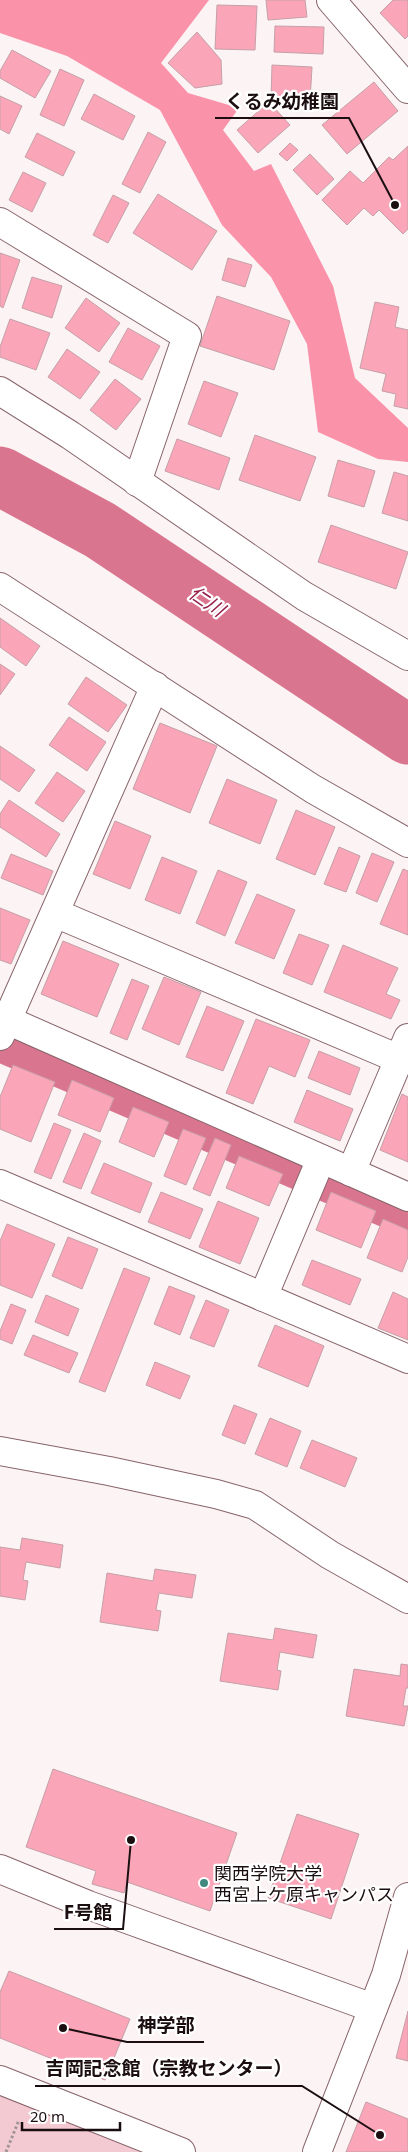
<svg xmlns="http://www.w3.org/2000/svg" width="408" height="2152" font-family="'Noto Sans','Noto Sans JP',sans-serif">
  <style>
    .green { fill: #f4cad2 }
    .forest { fill: #fa92aa }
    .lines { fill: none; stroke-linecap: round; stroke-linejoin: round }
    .canal { stroke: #d9758e; stroke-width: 34 }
    .river { stroke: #d9758e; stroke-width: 59 }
    .building { fill: #faa6b8; stroke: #c69fa7 }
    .minor-casing { stroke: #87646b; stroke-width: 30 }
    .path { stroke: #9f9597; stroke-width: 3; stroke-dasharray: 2.5 2.5; stroke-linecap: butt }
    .minor { stroke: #fff; stroke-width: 28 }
    .poi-dot { fill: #428880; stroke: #fff; stroke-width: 2 }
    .labels { text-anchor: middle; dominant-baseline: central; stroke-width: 4.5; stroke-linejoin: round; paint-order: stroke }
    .poi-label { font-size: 18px; fill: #1b0e11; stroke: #fff; text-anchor: start }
    .water-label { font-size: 19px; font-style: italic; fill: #961e49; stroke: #fff }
    .leader { fill: none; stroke: #1b0e11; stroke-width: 2 }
    .callout-dot { fill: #1b0e11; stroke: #fff; stroke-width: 2 }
    .callout-label { font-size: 19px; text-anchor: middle; font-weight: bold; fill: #1b0e11; stroke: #fff; stroke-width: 4.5; stroke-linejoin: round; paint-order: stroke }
  </style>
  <rect width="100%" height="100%" fill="#fbf3f4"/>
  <!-- green -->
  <polygon class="green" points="0,2095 149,2152 0,2152"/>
  <!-- forest -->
  <polygon class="forest" points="0,0 209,0 161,63 188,93 239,108 223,130 254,171 271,164 333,286 355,378 408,428 408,462 378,459 318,432 307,344 271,277 222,225 160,110 67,56 0,33"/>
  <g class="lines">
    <!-- canal -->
    <polyline class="canal" points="0,1045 408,1220"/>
    <!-- river -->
    <polyline class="river" points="0,476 100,530 408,735"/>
  </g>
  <!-- building -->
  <g class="building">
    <polygon points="266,0 305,0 307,17 268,20"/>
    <polygon points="393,0 408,0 408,36 405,39 380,13"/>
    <polygon points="217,5 257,6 255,50 215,49"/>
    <polygon points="275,26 324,27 323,54 274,52"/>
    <polygon points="197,32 221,60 222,84 195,88 168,63"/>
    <polygon points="12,50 51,71 35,98 0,78 0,71"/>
    <polygon points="272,65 312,67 310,101 271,99"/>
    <polygon points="60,69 84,80 64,126 40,115"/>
    <polygon points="374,82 398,111 347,154 322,125"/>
    <polygon points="94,94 135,116 123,140 81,119"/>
    <polygon points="0,96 22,106 9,134 0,129"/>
    <polygon points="269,102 290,125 258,153 237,130"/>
    <polygon points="148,132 166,142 140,193 122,184"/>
    <polygon points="37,133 75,152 63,176 25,157"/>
    <polygon points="290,143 298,150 287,161 279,154"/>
    <polygon points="408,146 408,229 403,234 379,210 373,216 364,208 347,225 322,200 350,171 363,183 389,157 393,160"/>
    <polygon points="310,154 334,179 317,195 293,170"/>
    <polygon points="23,172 46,183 32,212 9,200"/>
    <polygon points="158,194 217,231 192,270 133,233"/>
    <polygon points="113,195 129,203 108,243 93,235"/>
    <polygon points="0,253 20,260 3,308 0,306"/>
    <polygon points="228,258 252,265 245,287 222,280"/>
    <polygon points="32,277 62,286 52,318 22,308"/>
    <polygon points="217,296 290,321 274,370 200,346"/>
    <polygon points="86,298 120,323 99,352 65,328"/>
    <polygon points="375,302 399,307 395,327 408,330 408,409 394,406 396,394 382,391 386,374 360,368"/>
    <polygon points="10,319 50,333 36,370 0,357 0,347"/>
    <polygon points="128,328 160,346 142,380 109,362"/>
    <polygon points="67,349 100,372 80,399 48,377"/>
    <polygon points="115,379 141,399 116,430 90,410"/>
    <polygon points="204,381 238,393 221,437 188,424"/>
    <polygon points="255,435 316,457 300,501 239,480"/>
    <polygon points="177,439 230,458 219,490 165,471"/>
    <polygon points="338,460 375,471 364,507 328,496"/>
    <polygon points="394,472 408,476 408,521 382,513"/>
    <polygon points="331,525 408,552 396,589 318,562"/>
    <polygon points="0,618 40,646 26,666 0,647"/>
    <polygon points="0,664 15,674 0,695"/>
    <polygon points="86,677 127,705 108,732 68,704"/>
    <polygon points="69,717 106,742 87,771 49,745"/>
    <polygon points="160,723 217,746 190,813 133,789"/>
    <polygon points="0,746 35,770 19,792 0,779"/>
    <polygon points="57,772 85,791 63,822 35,803"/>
    <polygon points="227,779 277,800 260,844 209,823"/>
    <polygon points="9,800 60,834 46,857 0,827 0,814"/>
    <polygon points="296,810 335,827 315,875 276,859"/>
    <polygon points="115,821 151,836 130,889 93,874"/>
    <polygon points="339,847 360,856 346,892 324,884"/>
    <polygon points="372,853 394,862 377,902 356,893"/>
    <polygon points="11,854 53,871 43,895 1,878"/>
    <polygon points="162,857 197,871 180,914 145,900"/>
    <polygon points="403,869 408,871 408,935 380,924"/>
    <polygon points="218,870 247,882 225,936 196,923"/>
    <polygon points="257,894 295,910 274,959 235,943"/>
    <polygon points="0,908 30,920 11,964 0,960"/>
    <polygon points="299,934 329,945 312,985 283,973"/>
    <polygon points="63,941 119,964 97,1017 41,994"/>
    <polygon points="343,945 398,968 386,994 400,1000 391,1019 324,992"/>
    <polygon points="164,977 201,992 179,1045 142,1029"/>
    <polygon points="132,979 149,986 127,1040 110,1033"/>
    <polygon points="207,1006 244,1021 223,1071 186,1057"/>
    <polygon points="256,1019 310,1040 295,1077 269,1066 253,1104 226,1093"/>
    <polygon points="319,1051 360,1068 350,1095 308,1078"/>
    <polygon points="13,1065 55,1082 31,1142 0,1129 0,1097"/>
    <polygon points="72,1080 114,1098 100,1132 58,1115"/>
    <polygon points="307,1090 353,1109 340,1141 294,1122"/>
    <polygon points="402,1094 408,1097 408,1162 380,1150"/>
    <polygon points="133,1107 169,1122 154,1157 119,1142"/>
    <polygon points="54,1123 71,1130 51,1179 34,1172"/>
    <polygon points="183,1129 206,1138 186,1185 164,1176"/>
    <polygon points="84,1133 101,1141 81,1189 63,1182"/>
    <polygon points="215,1138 231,1145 210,1196 193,1189"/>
    <polygon points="239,1156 283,1174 269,1206 226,1188"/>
    <polygon points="104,1163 152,1183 140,1213 91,1193"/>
    <polygon points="161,1192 203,1209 190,1239 148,1222"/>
    <polygon points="331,1192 376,1211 361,1248 316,1230"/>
    <polygon points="218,1201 259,1218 240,1264 199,1247"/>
    <polygon points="383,1219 408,1230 408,1257 402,1272 367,1258"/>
    <polygon points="7,1224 55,1244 32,1298 0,1285 0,1241"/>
    <polygon points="68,1237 98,1249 82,1289 52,1276"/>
    <polygon points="312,1260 361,1279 350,1305 302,1285"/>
    <polygon points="124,1268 150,1278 105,1392 79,1382"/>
    <polygon points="169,1286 195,1296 180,1335 154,1324"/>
    <polygon points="393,1292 408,1299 408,1340 378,1328"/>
    <polygon points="46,1295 79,1309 68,1336 35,1322"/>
    <polygon points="206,1300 229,1310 214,1347 190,1338"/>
    <polygon points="11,1304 26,1310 12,1344 0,1339 0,1331"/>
    <polygon points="275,1325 324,1346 308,1387 258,1366"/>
    <polygon points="33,1335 78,1353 69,1373 24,1355"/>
    <polygon points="155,1362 190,1376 180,1399 146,1385"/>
    <polygon points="234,1405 257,1414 245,1444 222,1435"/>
    <polygon points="270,1418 301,1431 287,1467 255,1454"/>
    <polygon points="312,1440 357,1458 345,1487 300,1468"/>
    <polygon points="22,1538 63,1545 60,1568 26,1562 23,1580 28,1581 25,1600 0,1596 0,1547 20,1550"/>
    <polygon points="155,1569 196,1575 192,1598 159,1593 156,1610 161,1611 158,1631 100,1622 107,1573 153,1581"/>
    <polygon points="275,1628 317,1635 313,1658 280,1652 277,1670 281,1671 278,1690 220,1681 228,1633 273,1640"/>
    <polygon points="401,1664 408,1665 408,1688 406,1688 403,1706 408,1706 404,1726 346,1716 354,1669 400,1676"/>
    <polygon points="53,1769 237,1833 210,1911 127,1882 124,1893 92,1884 96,1871 26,1847"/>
    <polygon points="297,1814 359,1834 331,1919 268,1898"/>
    <polygon points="9,1971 130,2019 105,2080 0,2038 0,1992"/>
    <polygon points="408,2011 408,2061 396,2058"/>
    <polygon points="366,2102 408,2119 408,2152 346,2152"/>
  </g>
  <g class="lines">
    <!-- minor casing -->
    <g class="minor-casing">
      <g id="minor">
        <polyline points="331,0 408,89"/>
        <polyline points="0,222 187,336 137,482"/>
        <polyline points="0,391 70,435 304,596 408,656"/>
        <polyline points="0,587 313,789 408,843"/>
        <polyline points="55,913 399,1059"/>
        <polyline points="0,1017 408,1197"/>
        <polyline points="0,1036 155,686"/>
        <polyline points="351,1172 408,1038"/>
        <polyline points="0,1184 408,1359"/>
        <polyline points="263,1297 321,1159"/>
        <polyline points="0,1451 109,1471 216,1494 255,1505 330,1555 408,1599"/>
        <polyline points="0,1869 88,1905 373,2008"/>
        <polyline points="0,2080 181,2152"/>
        <polyline points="317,2152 386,1975 408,1897"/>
      </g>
    </g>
    <!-- path -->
    <polyline class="path" points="6,2152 19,2120"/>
    <!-- minor -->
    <use href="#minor" class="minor"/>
  </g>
  <!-- markers -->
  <circle class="poi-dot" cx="204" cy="1883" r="5"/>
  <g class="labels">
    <!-- poi labels -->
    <g class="poi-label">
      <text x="214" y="1873">関西学院大学<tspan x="214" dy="21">西宮上ケ原キャンパス</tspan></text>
    </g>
    <!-- water labels -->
    <g class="water-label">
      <text transform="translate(207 601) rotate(34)">仁川</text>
    </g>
  </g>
  <!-- callouts -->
  <path class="leader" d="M395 205L349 118H215M131 1840L123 1929H54M63 2028L127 2042H204M380 2135L302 2086H35"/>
  <g class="callout-dot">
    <circle cx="395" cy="205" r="5"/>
    <circle cx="131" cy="1840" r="5"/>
    <circle cx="63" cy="2028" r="5"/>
    <circle cx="380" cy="2135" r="5"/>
  </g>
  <g class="callout-label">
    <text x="282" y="108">くるみ幼稚園</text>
    <text x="88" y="1919">F号館</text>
    <text x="166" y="2032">神学部</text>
    <text x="169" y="2075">吉岡記念館（宗教センター）</text>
  </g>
  <!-- scale -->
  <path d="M22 2122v8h98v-8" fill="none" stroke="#1b0e11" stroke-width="2.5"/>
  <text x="30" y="2122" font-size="15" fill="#1b0e11" stroke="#ffffff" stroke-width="4" paint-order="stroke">20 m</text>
</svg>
